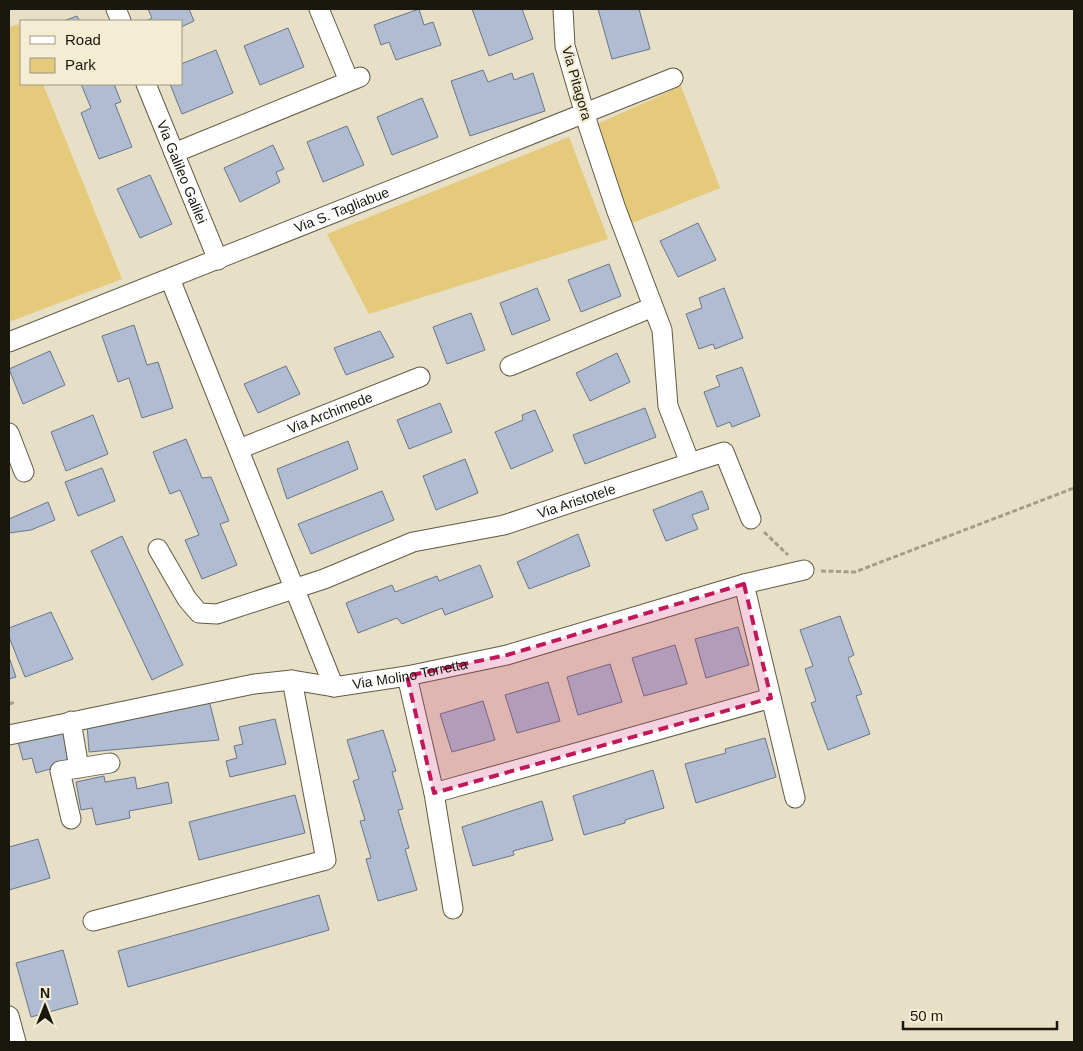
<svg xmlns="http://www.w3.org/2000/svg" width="1083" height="1051" font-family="Helvetica,sans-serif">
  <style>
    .green { fill: #e4ca7a }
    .building { fill: #afbcd2; stroke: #6a7689 }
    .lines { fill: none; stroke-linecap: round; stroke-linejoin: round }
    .street-casing { stroke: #615a45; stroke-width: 21 }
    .path { stroke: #a39d89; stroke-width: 3; stroke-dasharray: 5 2.5; stroke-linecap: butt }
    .street { stroke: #fff; stroke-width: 19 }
    .marked { fill: #c2185b; fill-opacity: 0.2; stroke: #c2185b; stroke-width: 4; stroke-dasharray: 10 6; stroke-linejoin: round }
    .labels { text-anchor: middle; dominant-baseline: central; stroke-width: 4.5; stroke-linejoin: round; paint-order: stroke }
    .street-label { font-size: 14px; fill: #1a170e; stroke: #f4ecd3 }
  </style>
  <rect width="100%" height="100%" fill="#e7dfc6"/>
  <!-- green -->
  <g class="green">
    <polygon points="19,24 21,30 21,84 43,84 122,279 9,322 9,27"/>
    <polygon points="681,86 720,188 630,224 595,125"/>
    <polygon points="569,137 608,239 369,314 327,234"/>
  </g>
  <!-- building -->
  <g class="building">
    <polygon points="148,9 189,9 194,21 181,27 181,21 146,21 152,18"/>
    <polygon points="419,9 424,25 433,22 441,45 396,60 389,42 381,45 374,25"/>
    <polygon points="472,9 522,9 533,39 489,56"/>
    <polygon points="598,9 639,9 650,49 612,59"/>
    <polygon points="77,16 80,21 63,21"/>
    <polygon points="288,28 304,67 260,85 244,46"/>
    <polygon points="216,50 233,93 182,114 170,84 181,84 181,64"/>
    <polygon points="483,70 488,82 512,73 514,80 533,73 545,111 470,136 451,81"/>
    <polygon points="81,84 114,84 121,102 115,104 132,147 99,159 81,113 91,108"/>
    <polygon points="422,98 438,137 392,155 377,117"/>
    <polygon points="347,126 364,165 323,182 307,142"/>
    <polygon points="273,145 284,169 276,172 280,182 240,202 224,168"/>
    <polygon points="150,175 172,224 140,238 117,189"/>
    <polygon points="698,223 716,260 678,277 660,241"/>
    <polygon points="609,264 621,296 581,312 568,280"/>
    <polygon points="537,288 550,320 512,335 500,303"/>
    <polygon points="724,288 743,338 715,349 713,344 699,349 686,314 702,308 699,298"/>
    <polygon points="471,313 485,350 447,364 433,327"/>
    <polygon points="134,325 147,365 158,362 173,408 142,418 129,378 118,382 102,336"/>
    <polygon points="380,331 394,357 346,375 334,348"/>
    <polygon points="50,351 65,385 23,404 9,369"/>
    <polygon points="617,353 630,382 590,401 576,373"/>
    <polygon points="286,366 300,394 258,413 244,384"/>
    <polygon points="742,367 760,416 732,427 730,422 717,427 704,392 720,386 716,376"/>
    <polygon points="440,403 452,432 409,449 397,420"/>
    <polygon points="645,408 656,437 585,464 573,435"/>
    <polygon points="535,410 553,451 511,469 495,432 523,420 522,415"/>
    <polygon points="93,415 108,454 66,471 51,432"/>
    <polygon points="186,439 202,478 211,477 229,521 220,524 237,565 202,579 185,540 199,535 180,490 170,494 153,452"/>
    <polygon points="348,441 358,469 287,499 277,469"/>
    <polygon points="465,459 478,493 436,510 423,476"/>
    <polygon points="102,468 115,501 78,516 65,482"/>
    <polygon points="382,491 394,520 311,554 298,524"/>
    <polygon points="702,491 709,509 692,515 698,529 666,541 653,510"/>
    <polygon points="48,502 55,520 31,530 9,533 9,519"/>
    <polygon points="578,534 590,566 529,589 517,562"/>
    <polygon points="122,536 183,665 152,680 91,551"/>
    <polygon points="480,565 493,597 445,615 442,608 402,624 397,618 358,633 346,603 392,585 395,592 437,576 439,581"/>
    <polygon points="51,612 73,659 25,677 9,637 9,628"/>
    <polygon points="840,616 854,655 848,658 862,694 856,696 870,734 828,750 811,703 816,701 805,669 813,666 800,630"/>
    <polygon points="738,627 749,665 706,678 695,639"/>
    <polygon points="675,645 687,684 644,696 632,658"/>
    <polygon points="9,657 16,677 9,679"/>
    <polygon points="610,664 622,702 578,715 567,677"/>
    <polygon points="548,682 560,721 517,733 505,695"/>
    <polygon points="209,700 219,740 89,752 87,724 154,715 153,709"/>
    <polygon points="483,701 495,740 452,752 440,714"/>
    <polygon points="275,719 286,764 230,777 226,761 237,758 234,746 243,744 239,727"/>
    <polygon points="66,729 73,756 67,757 68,764 36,773 32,758 23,760 18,742"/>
    <polygon points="383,730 396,771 392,772 403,809 398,810 409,848 405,849 417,890 378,901 366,859 371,858 360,821 365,820 353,781 359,779 347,740"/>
    <polygon points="765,738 776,777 696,803 685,764 726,753 725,749"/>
    <polygon points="653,770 664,808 625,820 625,823 584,835 573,796"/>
    <polygon points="104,776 105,782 135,777 137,789 168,782 172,803 129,811 130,818 96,825 92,808 81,810 76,782"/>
    <polygon points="295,795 305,833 199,860 189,822"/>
    <polygon points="542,801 553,840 513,851 514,855 473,866 462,827"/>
    <polygon points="38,839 50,878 9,890 9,847"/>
    <polygon points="319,895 329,930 128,987 118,951"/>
    <polygon points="63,950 78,1004 31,1017 16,963"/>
  </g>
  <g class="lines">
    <!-- street casing -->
    <g class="street-casing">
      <g id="street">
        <polyline points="116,9 121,21"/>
        <polyline points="319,9 349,81"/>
        <path id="s1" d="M146,84L218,260"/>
        <polyline points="174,153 360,77"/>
        <polyline points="170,279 334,687"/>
        <path id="s2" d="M9,342L673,78"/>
        <polyline points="510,366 653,307"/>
        <polyline points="9,433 24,472"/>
        <path id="s3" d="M239,449L420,377"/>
        <polyline points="690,463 724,452 751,519"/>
        <path id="s4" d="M158,549L187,599L199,613L217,614L324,579L413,542L504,525L690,463L668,406L662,330L616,209L589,128L565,46L563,9"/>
        <polyline points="744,584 795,798"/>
        <polyline points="407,676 434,793 453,909"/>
        <polyline points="71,721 79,768"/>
        <path id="s5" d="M9,735L254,684L292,680L334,687L407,676L507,655L744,584L804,570"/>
        <polyline points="434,793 771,698"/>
        <polyline points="71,819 60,771 110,763"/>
        <polyline points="93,921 326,860 292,680"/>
        <polyline points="9,1016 16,1042"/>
      </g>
    </g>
    <!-- path -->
    <g class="path">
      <polyline points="764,532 788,555"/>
      <polyline points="821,571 855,572 1074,488"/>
      <polyline points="9,704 15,702"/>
    </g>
    <!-- street -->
    <use href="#street" class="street"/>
  </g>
  <!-- marked area -->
  <path class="marked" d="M744,584L771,698L434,793L407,676L507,655Z"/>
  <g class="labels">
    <!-- street labels -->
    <g class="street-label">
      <text transform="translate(577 83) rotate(74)">Via Pitagora</text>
      <text stroke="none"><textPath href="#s1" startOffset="95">Via Galileo Galilei</textPath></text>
      <text stroke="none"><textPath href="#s2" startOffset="358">Via S. Tagliabue</textPath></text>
      <text stroke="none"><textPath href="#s3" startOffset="98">Via Archimede</textPath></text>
      <text stroke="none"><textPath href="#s4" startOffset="472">Via Aristotele</textPath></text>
      <text stroke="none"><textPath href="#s5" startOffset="408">Via Molino Torretta</textPath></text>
    </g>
  </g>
  <!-- border -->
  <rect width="1083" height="1051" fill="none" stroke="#1a170e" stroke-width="20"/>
  <!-- legend -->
  <rect x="20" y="20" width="162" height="65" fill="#f4ecd3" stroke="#9d9784"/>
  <rect x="30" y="36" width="25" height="8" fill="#ffffff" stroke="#9d9784"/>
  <text x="65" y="45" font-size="15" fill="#1a170e">Road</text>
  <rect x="30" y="58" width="25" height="15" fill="#e4ca7a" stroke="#9d9784"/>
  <text x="65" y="70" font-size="15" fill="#1a170e">Park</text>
  <!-- north arrow -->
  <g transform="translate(45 1006)" stroke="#f4ecd3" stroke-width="4" paint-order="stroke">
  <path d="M0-4L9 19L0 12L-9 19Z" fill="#1a170e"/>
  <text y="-8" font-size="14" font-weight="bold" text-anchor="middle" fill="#1a170e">N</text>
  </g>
  <!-- scale -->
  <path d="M903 1021v8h154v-8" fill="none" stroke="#1a170e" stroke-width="2.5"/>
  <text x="910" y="1021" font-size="15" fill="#1a170e" stroke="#f4ecd3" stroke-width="4" paint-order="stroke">50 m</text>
</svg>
